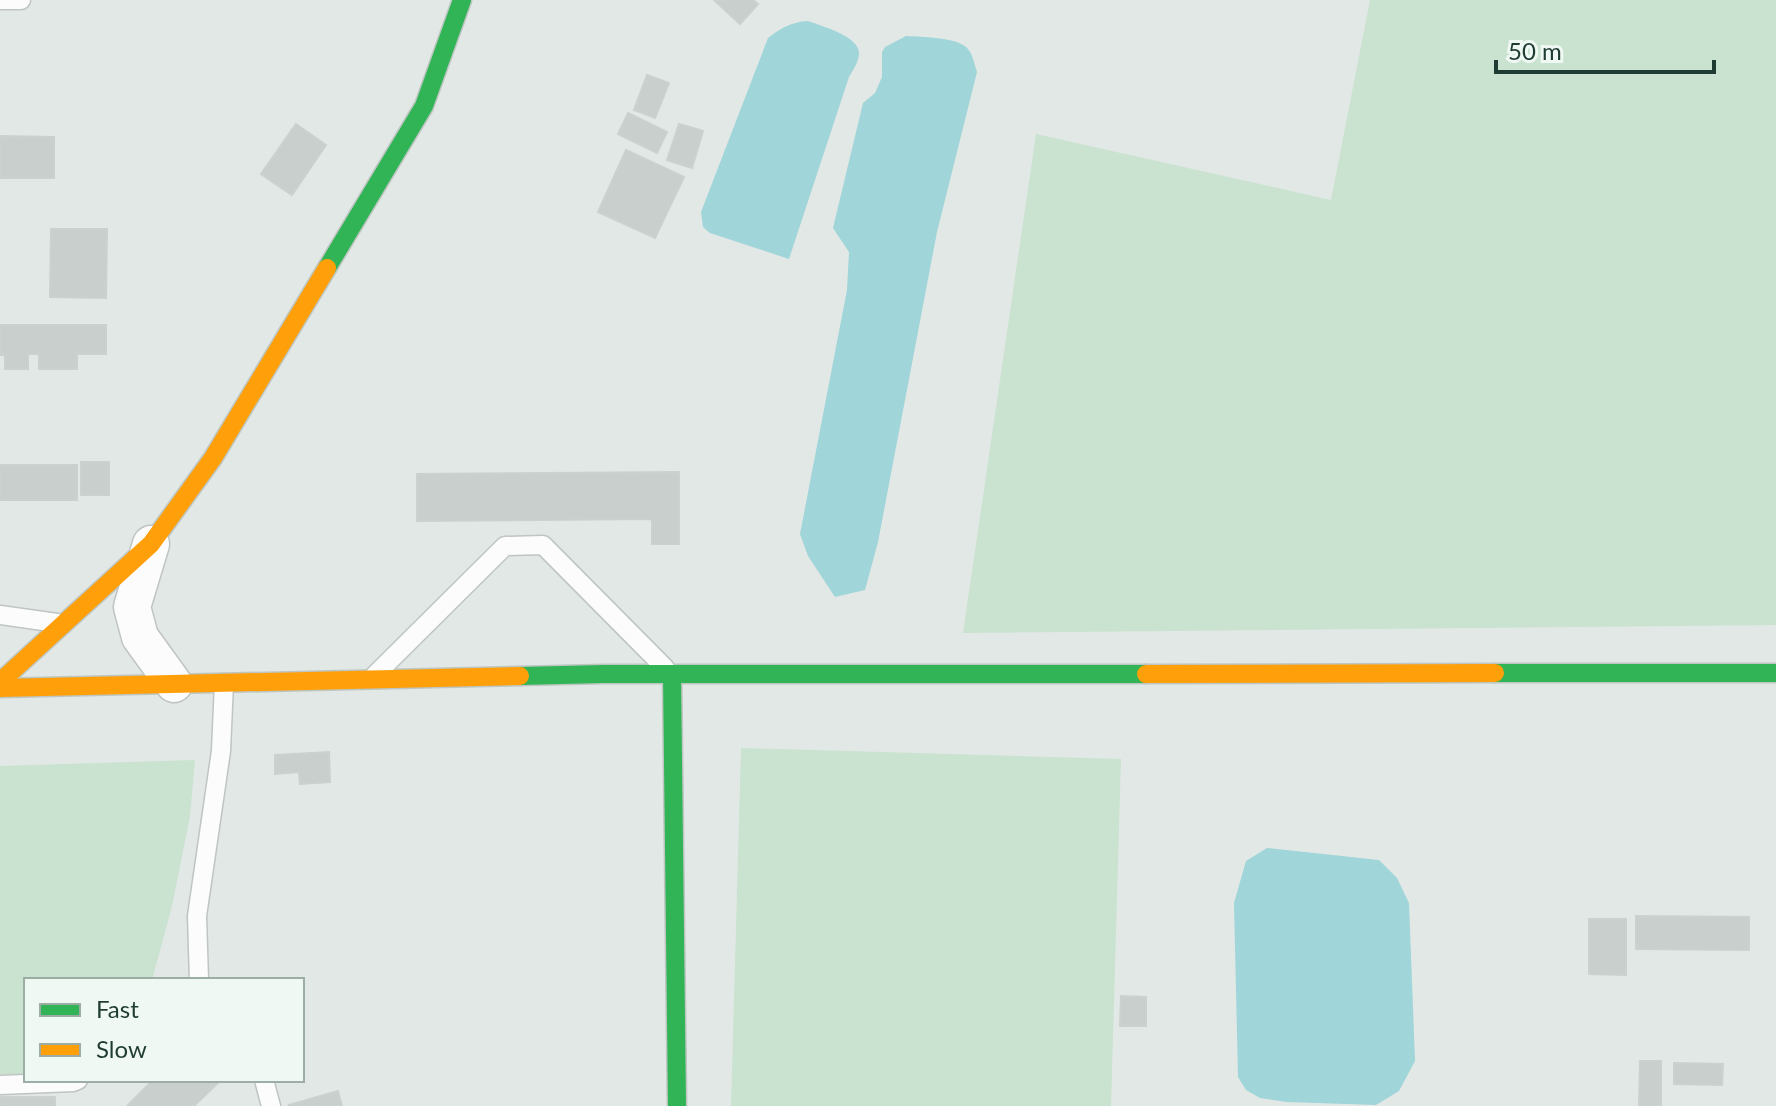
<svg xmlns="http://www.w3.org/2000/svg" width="1776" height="1106" font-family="Lato,sans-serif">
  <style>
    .green { fill: #cae2d0 }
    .water { fill: #a0d5d9 }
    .building { fill: #c9cfcc; stroke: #cbd1ce; stroke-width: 2 }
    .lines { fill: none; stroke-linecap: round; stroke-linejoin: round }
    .lane-casing { stroke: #bfc5c2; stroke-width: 21 }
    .street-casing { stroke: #bfc5c2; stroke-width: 39 }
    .fast-casing { stroke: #bec6c2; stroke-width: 21 }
    .slow-casing { stroke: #bec6c2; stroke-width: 21 }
    .lane { stroke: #fbfcfb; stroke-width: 18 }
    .street { stroke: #fbfcfb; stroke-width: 36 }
    .fast { stroke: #30b455; stroke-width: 18 }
    .slow { stroke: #ff9f0a; stroke-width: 18 }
  </style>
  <rect width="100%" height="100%" fill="#e2e8e5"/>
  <!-- green -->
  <g class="green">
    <polygon points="1370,0 1776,0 1776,625 963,633 1036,134 1331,200"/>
    <polygon points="741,748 1121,759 1111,1106 731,1106"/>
    <polygon points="195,760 190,816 172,906 152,980 26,980 26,1074 0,1074 0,766"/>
  </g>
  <!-- water -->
  <g class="water">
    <path d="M808,21C821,26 860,36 859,54C859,61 853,70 849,77L789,259L710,233L703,227L701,212L768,38C781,28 791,22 808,21Z"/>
    <path d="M906,36C921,37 955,37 966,47C973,53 974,64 977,72L937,232L878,542L865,590L835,597L808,556L800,534L847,290L849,252L833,228L863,103L875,93L882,77V52L885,47Z"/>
    <polygon points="1267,848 1379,860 1397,878 1409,903 1415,1061 1399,1091 1376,1105 1286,1102 1260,1098 1246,1090 1238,1077 1234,903 1246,861"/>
  </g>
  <!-- building -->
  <g class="building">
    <polygon points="714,0 753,0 758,4 740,24"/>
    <polygon points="647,75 669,83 655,118 634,110"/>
    <polygon points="628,113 667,132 657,153 618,134"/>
    <polygon points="296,124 326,145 292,195 261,174"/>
    <polygon points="679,124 703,131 692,168 667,160"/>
    <polygon points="0,136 54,137 54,178 0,178"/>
    <polygon points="626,150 684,177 655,238 598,212"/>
    <polygon points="51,229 107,229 106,298 50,297"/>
    <polygon points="0,325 106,325 106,354 77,354 77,369 39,369 39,354 28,354 28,369 5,369 5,355 0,355"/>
    <rect x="81" y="462" width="28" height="33"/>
    <rect x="0" y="465" width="77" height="35"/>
    <polygon points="679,472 679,544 652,544 652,519 417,521 417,474"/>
    <polygon points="329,752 330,782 300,784 299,772 275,774 275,755"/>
    <polygon points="1636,916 1749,917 1749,950 1636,949"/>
    <polygon points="1589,919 1626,919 1626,975 1589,974"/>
    <polygon points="1121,996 1146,997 1146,1026 1120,1026"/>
    <polygon points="1640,1061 1661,1061 1661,1106 1639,1106"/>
    <polygon points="1674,1063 1723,1064 1722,1085 1674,1084"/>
    <polygon points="153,1080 221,1080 194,1106 127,1106"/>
    <polygon points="338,1091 342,1106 290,1106 289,1105"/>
    <rect x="0" y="1097" width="55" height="9"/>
  </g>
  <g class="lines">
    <!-- lane casing -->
    <g class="lane-casing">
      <g id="lane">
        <polyline points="0,0 21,0"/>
        <polyline points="0,615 57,623"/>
        <polyline points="375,675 505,546 543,545 665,668"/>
        <polyline points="199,980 197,916 221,751 224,683"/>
        <polyline points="264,1080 271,1106"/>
        <polyline points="0,1085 73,1082 78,1080"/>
      </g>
    </g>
    <!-- street casing -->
    <g class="street-casing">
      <polyline id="street" points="151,544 132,607 140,637 174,684"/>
    </g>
    <!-- fast casing -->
    <g class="fast-casing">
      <g id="fast">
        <polyline points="327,268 424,106 462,0"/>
        <polyline points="1495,673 1776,673"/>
        <polyline points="672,674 677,1106"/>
        <polyline points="520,676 603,674 1146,674"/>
      </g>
    </g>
    <!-- slow casing -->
    <g class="slow-casing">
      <g id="slow">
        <polyline points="1146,674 1495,673"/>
        <polyline points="0,682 151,544 213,458 327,268"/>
        <polyline points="0,688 520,676"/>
      </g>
    </g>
    <!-- lane -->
    <use href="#lane" class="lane"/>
    <!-- street -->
    <use href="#street" class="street"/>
    <!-- fast -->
    <use href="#fast" class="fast"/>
    <!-- slow -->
    <use href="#slow" class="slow"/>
  </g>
  <!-- legend -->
  <rect x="24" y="978" width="280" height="104" fill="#f0f8f3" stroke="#9cada6" stroke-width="2"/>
  <rect x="40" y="1004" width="40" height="12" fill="#30b455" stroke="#9cada6" stroke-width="2"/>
  <text x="96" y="1018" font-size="24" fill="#1f3c33">Fast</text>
  <rect x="40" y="1044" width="40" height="12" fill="#ff9f0a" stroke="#9cada6" stroke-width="2"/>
  <text x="96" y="1058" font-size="24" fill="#1f3c33">Slow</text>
  <!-- scale -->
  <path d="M1496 60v12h218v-12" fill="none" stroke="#1f3c33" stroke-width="4"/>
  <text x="1508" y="60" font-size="24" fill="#1f3c33" stroke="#f0f8f3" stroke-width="6" paint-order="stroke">50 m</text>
</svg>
